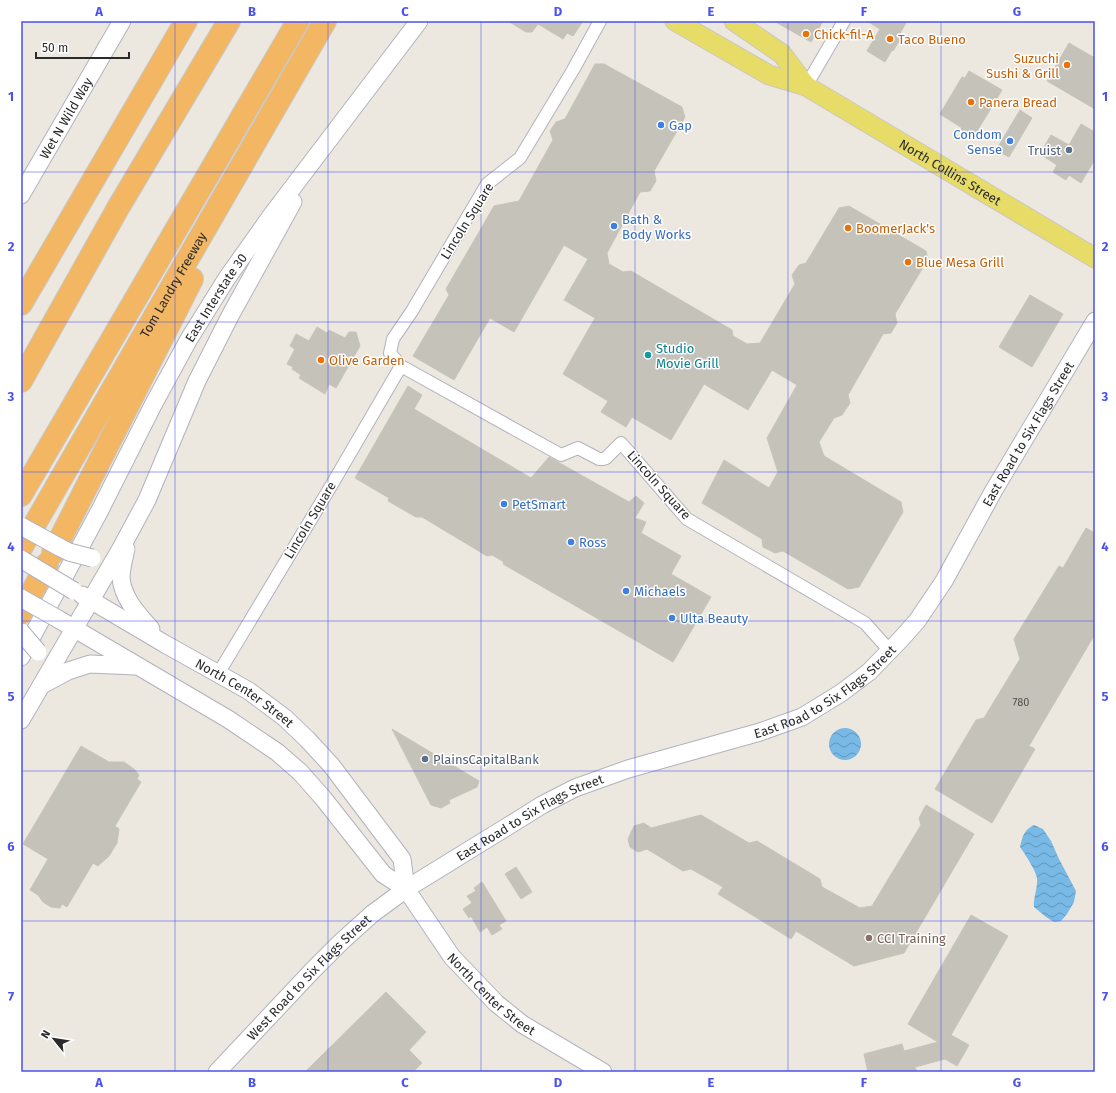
<svg xmlns="http://www.w3.org/2000/svg" width="1116" height="1093" font-family="'Fira Sans',sans-serif">
  <style>
    .water { fill: url(#water-waves) }
    .building { fill: #c5c2ba; stroke: #c7c4b8 }
    .lines { fill: none; stroke-linecap: round; stroke-linejoin: round }
    .street-casing { stroke: #b2b2be; stroke-width: 14 }
    .secondary-casing { stroke: #b2b2be; stroke-width: 19 }
    .primary-casing { stroke: #c8c8c8; stroke-width: 21 }
    .highway-casing { stroke: #c8c8c8; stroke-width: 24 }
    .street { stroke: #fff; stroke-width: 12 }
    .secondary { stroke: #fff; stroke-width: 17 }
    .primary { stroke: #e7dc68; stroke-width: 19 }
    .highway { stroke: #f3b662; stroke-width: 22 }
    .secondary-bridge-casing { stroke: #b2b2be; stroke-width: 19; stroke-linecap: butt }
    .secondary-bridge { stroke: #fff; stroke-width: 17 }
    .grid { fill: none; stroke: #4a51ed; stroke-width: 1; stroke-opacity: 0.55 }
    .food-dot { fill: #e8710a; stroke: #fff; stroke-width: 1.5 }
    .shop-dot { fill: #3f7fe0; stroke: #fff; stroke-width: 1.5 }
    .service-dot { fill: #5c6f8a; stroke: #fff; stroke-width: 1.5 }
    .culture-dot { fill: #0f9aa8; stroke: #fff; stroke-width: 1.5 }
    .education-dot { fill: #8d6e63; stroke: #fff; stroke-width: 1.5 }
    .labels { text-anchor: middle; dominant-baseline: central; stroke-width: 3; stroke-linejoin: round; paint-order: stroke }
    .number-label { font-size: 11px; fill: #52514f }
    .food-label { font-size: 13px; fill: #c56008; stroke: #fff; text-anchor: start }
    .street-label { font-size: 13px; fill: #2b2b2b; stroke: #fff }
    .shop-label { font-size: 13px; fill: #366cbe; stroke: #fff; text-anchor: start }
    .service-label { font-size: 13px; fill: #4e5e75; stroke: #fff; text-anchor: end }
    .culture-label { font-size: 13px; fill: #0d838f; stroke: #fff; text-anchor: start }
    .education-label { font-size: 13px; fill: #785e54; stroke: #fff; text-anchor: start }
    .neatline { fill: none; stroke: #4a51ed; stroke-width: 1.5 }
    .grid-label { font-size: 13px; text-anchor: middle; font-weight: bold; fill: #4a51ed }
  </style>
  <defs>
    <pattern id="water-waves" width="16" height="10" patternUnits="userSpaceOnUse"><rect width="16" height="10" fill="#79b9e6"/><path d="M0 5q4-4 8 0t8 0" fill="none" stroke="#6397bb"/></pattern>
  </defs>
  <rect width="100%" height="100%" fill="#ece8df"/>
  <!-- water -->
  <g class="water">
    <circle cx="845" cy="744" r="16"/>
    <path d="M1034,825L1043,829L1051,841L1059,859L1076,891L1074,902L1067,914L1061,921L1054,922L1046,917L1034,907C1033,898 1038,888 1037,878C1036,871 1025,854 1020,847C1023,836 1023,831 1034,825Z"/>
  </g>
  <!-- building -->
  <g class="building">
    <polygon points="508,21 583,21 573,36 567,33 563,39 538,24 532,32 526,32"/>
    <polygon points="774,21 823,21 811,42"/>
    <polygon points="867,21 907,21 898,37 901,38 893,51 892,50 885,62 867,51 880,29"/>
    <polygon points="1069,43 1095,58 1095,109 1047,81"/>
    <polygon points="595,64 604,64 682,107 685,117 654,171 656,181 650,191 640,192 607,253 609,264 623,272 631,271 732,330 733,336 747,344 760,343 795,284 792,275 799,265 806,263 839,208 849,206 926,251 928,259 895,314 897,323 891,333 883,334 848,395 850,403 842,415 834,418 819,442 824,456 901,502 903,512 859,587 848,589 783,551 775,553 763,547 762,539 702,503 724,460 769,488 778,472 767,438 797,385 772,370 748,410 704,384 671,440 632,417 626,427 601,412 608,401 563,374 595,318 564,300 588,259 564,245 514,332 490,318 454,380 413,356 449,295 446,289 494,206 519,201 553,140 550,131 556,122 565,119"/>
    <polygon points="969,71 1002,90 973,138 960,130 962,128 940,114 962,77 965,78"/>
    <polygon points="1020,110 1032,118 1009,157 996,150"/>
    <polygon points="1081,124 1095,132 1095,159 1081,183 1069,175 1066,180 1053,172 1057,165 1040,154 1051,135 1069,145"/>
    <polygon points="1030,295 1063,314 1032,367 999,347"/>
    <polygon points="317,327 327,333 329,330 345,338 349,332 356,332 360,346 336,388 329,384 325,394 299,378 301,375 292,369 293,367 287,364 295,349 290,346 296,334 309,341"/>
    <polygon points="408,386 422,395 414,409 531,478 549,457 629,502 636,496 644,503 635,518 646,522 641,533 681,556 671,574 711,597 673,662 503,564 504,562 492,555 487,556 422,517 416,517 388,501 389,498 355,478"/>
    <polygon points="1086,528 1095,533 1095,634 1029,746 1035,749 992,823 935,789 976,720 984,718 1020,659 1014,639 1059,566 1063,568"/>
    <polygon points="392,729 479,781 477,787 449,800 450,803 441,808 431,805"/>
    <polygon points="81,746 109,762 124,762 134,769 139,775 137,779 141,782 115,826 119,829 117,843 109,856 98,866 93,863 67,907 62,904 60,908 51,907 43,902 38,895 30,890 48,859 23,844"/>
    <polygon points="926,805 974,834 904,953 854,966 796,931 791,939 718,894 723,887 691,869 683,871 647,849 638,852 630,847 628,839 634,826 644,823 651,828 701,815 749,843 757,841 820,879 822,887 860,908 872,906 921,825 919,818"/>
    <polygon points="516,867 532,892 521,899 505,874"/>
    <polygon points="482,882 506,921 499,925 502,929 492,935 487,927 480,932 471,916 469,918 463,909 472,903 467,896 476,891 474,888"/>
    <polygon points="971,915 1008,936 951,1035 969,1045 957,1066 945,1059 915,1067 917,1072 868,1072 864,1054 902,1044 904,1051 938,1042 908,1024"/>
    <polygon points="386,992 426,1032 409,1050 422,1063 413,1072 305,1072"/>
  </g>
  <g class="lines">
    <!-- street casing -->
    <g class="street-casing">
      <g id="street">
        <polyline points="600,21 573,70 520,158 487,184 412,311 393,339 390,353 401,366 561,455 578,448 599,459 603,459 606,458 621,443 687,519 865,623 890,651"/>
        <polyline points="806,86 844,21"/>
        <polyline points="218,674 331,486 401,366"/>
      </g>
    </g>
    <!-- secondary casing -->
    <g class="secondary-casing">
      <g id="secondary">
        <path id="s1" d="M21,195L122,21"/>
        <path d="M126,549C124,558 121,569 121,578C123,599 138,614 151,629"/>
        <path id="s2" d="M82,595L165,644L249,691L285,718L307,739L331,765L402,859L406,889"/>
        <path id="s3" d="M58,619L228,719L277,752L300,772L323,798L383,874L406,889L452,957L496,1003L522,1024L603,1072"/>
        <path id="s4" d="M21,657L99,512L153,405L189,339L227,278L271,216L419,21"/>
        <polyline points="42,685 68,671 90,664 135,666"/>
        <polyline points="21,720 120,550 147,500 197,381 230,316 293,202"/>
        <path id="s5" d="M217,1072L312,971L341,942L372,914L406,889L505,828L542,805L575,788L628,769L760,732L802,717L841,693L869,672L901,639L917,621L944,581L994,490L1095,321"/>
      </g>
    </g>
    <!-- primary casing -->
    <g class="primary-casing">
      <g id="primary">
        <path id="s6" d="M675,21L769,75L806,86L1095,258"/>
        <polyline points="734,21 782,54 806,86"/>
      </g>
    </g>
    <!-- highway casing -->
    <g class="highway-casing">
      <g id="highway">
        <polyline points="21,304 186,21"/>
        <polyline points="21,381 118,208 229,21"/>
        <polyline points="21,495 298,21"/>
        <path id="s7" d="M21,548L325,21"/>
        <polyline points="53,553 192,279"/>
        <polyline points="21,613 47,564"/>
      </g>
    </g>
    <!-- street -->
    <use href="#street" class="street"/>
    <!-- secondary -->
    <use href="#secondary" class="secondary"/>
    <!-- primary -->
    <use href="#primary" class="primary"/>
    <!-- highway -->
    <use href="#highway" class="highway"/>
    <!-- secondary-bridge casing -->
    <g class="secondary-bridge-casing">
      <g id="secondary-bridge">
        <polyline points="21,526 61,548 69,552 92,558"/>
        <polyline points="21,559 74,591"/>
        <polyline points="21,598 58,619"/>
        <polyline points="21,632 38,652"/>
      </g>
    </g>
    <!-- secondary-bridge -->
    <use href="#secondary-bridge" class="secondary-bridge"/>
  </g>
  <!-- grid -->
  <path class="grid" d="M175,21V1072M328,21V1072M481,21V1072M635,21V1072M788,21V1072M941,21V1072M21,172H1095M21,322H1095M21,472H1095M21,621H1095M21,771H1095M21,921H1095"/>
  <!-- markers -->
  <g class="food-dot">
    <circle cx="806" cy="34" r="4"/>
    <circle cx="890" cy="39" r="4"/>
    <circle cx="1067" cy="65" r="4"/>
    <circle cx="971" cy="102" r="4"/>
    <circle cx="848" cy="228" r="4"/>
    <circle cx="908" cy="262" r="4"/>
    <circle cx="321" cy="360" r="4"/>
  </g>
  <g class="shop-dot">
    <circle cx="661" cy="125" r="4"/>
    <circle cx="1010" cy="141" r="4"/>
    <circle cx="614" cy="226" r="4"/>
    <circle cx="504" cy="504" r="4"/>
    <circle cx="571" cy="542" r="4"/>
    <circle cx="626" cy="591" r="4"/>
    <circle cx="672" cy="618" r="4"/>
  </g>
  <g class="service-dot">
    <circle cx="1069" cy="150" r="4"/>
    <circle cx="425" cy="759" r="4"/>
  </g>
  <circle class="culture-dot" cx="648" cy="355" r="4"/>
  <circle class="education-dot" cx="869" cy="938" r="4"/>
  <g class="labels">
    <!-- number labels -->
    <g class="number-label">
      <text x="1021" y="702">780</text>
    </g>
    <!-- food labels -->
    <g class="food-label">
      <text x="814" y="34">Chick-fil-A</text>
      <text x="898" y="39">Taco Bueno</text>
      <text x="1059" y="58" text-anchor="end">Suzuchi<tspan x="1059" dy="15">Sushi &amp; Grill</tspan></text>
      <text x="979" y="102">Panera Bread</text>
      <text x="856" y="228">BoomerJack's</text>
      <text x="916" y="262">Blue Mesa Grill</text>
      <text x="329" y="360">Olive Garden</text>
    </g>
    <!-- street labels -->
    <g class="street-label">
      <text stroke="none"><textPath href="#s1" startOffset="89">Wet N Wild Way</textPath></text>
      <text stroke="none"><textPath href="#s6" startOffset="315">North Collins Street</textPath></text>
      <text transform="translate(467 221) rotate(-58)">Lincoln Square</text>
      <text stroke="none"><textPath href="#s7" startOffset="304">Tom Landry Freeway</textPath></text>
      <text stroke="none"><textPath href="#s4" startOffset="409">East Interstate 30</textPath></text>
      <text stroke="none"><textPath href="#s5" startOffset="1067">East Road to Six Flags Street</textPath></text>
      <text transform="translate(659 485) rotate(48)">Lincoln Square</text>
      <text transform="translate(310 520) rotate(-59)">Lincoln Square</text>
      <text stroke="none"><textPath href="#s5" startOffset="731">East Road to Six Flags Street</textPath></text>
      <text stroke="none"><textPath href="#s2" startOffset="190">North Center Street</textPath></text>
      <text stroke="none"><textPath href="#s5" startOffset="407">East Road to Six Flags Street</textPath></text>
      <text stroke="none"><textPath href="#s5" startOffset="132">West Road to Six Flags Street</textPath></text>
      <text stroke="none"><textPath href="#s3" startOffset="582">North Center Street</textPath></text>
    </g>
    <!-- shop labels -->
    <g class="shop-label">
      <text x="669" y="125">Gap</text>
      <text x="1002" y="134" text-anchor="end">Condom<tspan x="1002" dy="15">Sense</tspan></text>
      <text x="622" y="219">Bath &amp;<tspan x="622" dy="15">Body Works</tspan></text>
      <text x="512" y="504">PetSmart</text>
      <text x="579" y="542">Ross</text>
      <text x="634" y="591">Michaels</text>
      <text x="680" y="618">Ulta Beauty</text>
    </g>
    <!-- service labels -->
    <g class="service-label">
      <text x="1061" y="150">Truist</text>
      <text x="433" y="759" text-anchor="start">PlainsCapitalBank</text>
    </g>
    <!-- culture labels -->
    <g class="culture-label">
      <text x="656" y="348">Studio<tspan x="656" dy="15">Movie Grill</tspan></text>
    </g>
    <!-- education labels -->
    <g class="education-label">
      <text x="877" y="938">CCI Training</text>
    </g>
  </g>
  <!-- border -->
  <rect width="1116" height="1093" fill="none" stroke="#ffffff" stroke-width="44"/>
  <!-- north arrow -->
  <g transform="translate(54 1039) rotate(300)" stroke="#ffffff" stroke-width="3" paint-order="stroke">
  <path d="M0-3L7 15L0 10L-7 15Z" fill="#2b2b2b"/>
  <text y="-6" font-size="11" font-weight="bold" text-anchor="middle" fill="#2b2b2b">N</text>
  </g>
  <!-- scale -->
  <path d="M36 52v6h93v-6" fill="none" stroke="#2b2b2b" stroke-width="2"/>
  <text x="42" y="52" font-size="12" fill="#2b2b2b" stroke="#ffffff" stroke-width="3" paint-order="stroke">50 m</text>
  <rect x="22" y="22" width="1072" height="1049" class="neatline"/>
  <g class="grid-label">
    <text x="99" y="16">A</text>
    <text x="252" y="16">B</text>
    <text x="405" y="16">C</text>
    <text x="558" y="16">D</text>
    <text x="711" y="16">E</text>
    <text x="864" y="16">F</text>
    <text x="1017" y="16">G</text>
    <text x="11" y="101">1</text>
    <text x="1105" y="101">1</text>
    <text x="11" y="251">2</text>
    <text x="1105" y="251">2</text>
    <text x="11" y="401">3</text>
    <text x="1105" y="401">3</text>
    <text x="11" y="551">4</text>
    <text x="1105" y="551">4</text>
    <text x="11" y="701">5</text>
    <text x="1105" y="701">5</text>
    <text x="11" y="851">6</text>
    <text x="1105" y="851">6</text>
    <text x="11" y="1001">7</text>
    <text x="1105" y="1001">7</text>
    <text x="99" y="1087">A</text>
    <text x="252" y="1087">B</text>
    <text x="405" y="1087">C</text>
    <text x="558" y="1087">D</text>
    <text x="711" y="1087">E</text>
    <text x="864" y="1087">F</text>
    <text x="1017" y="1087">G</text>
  </g>
</svg>
